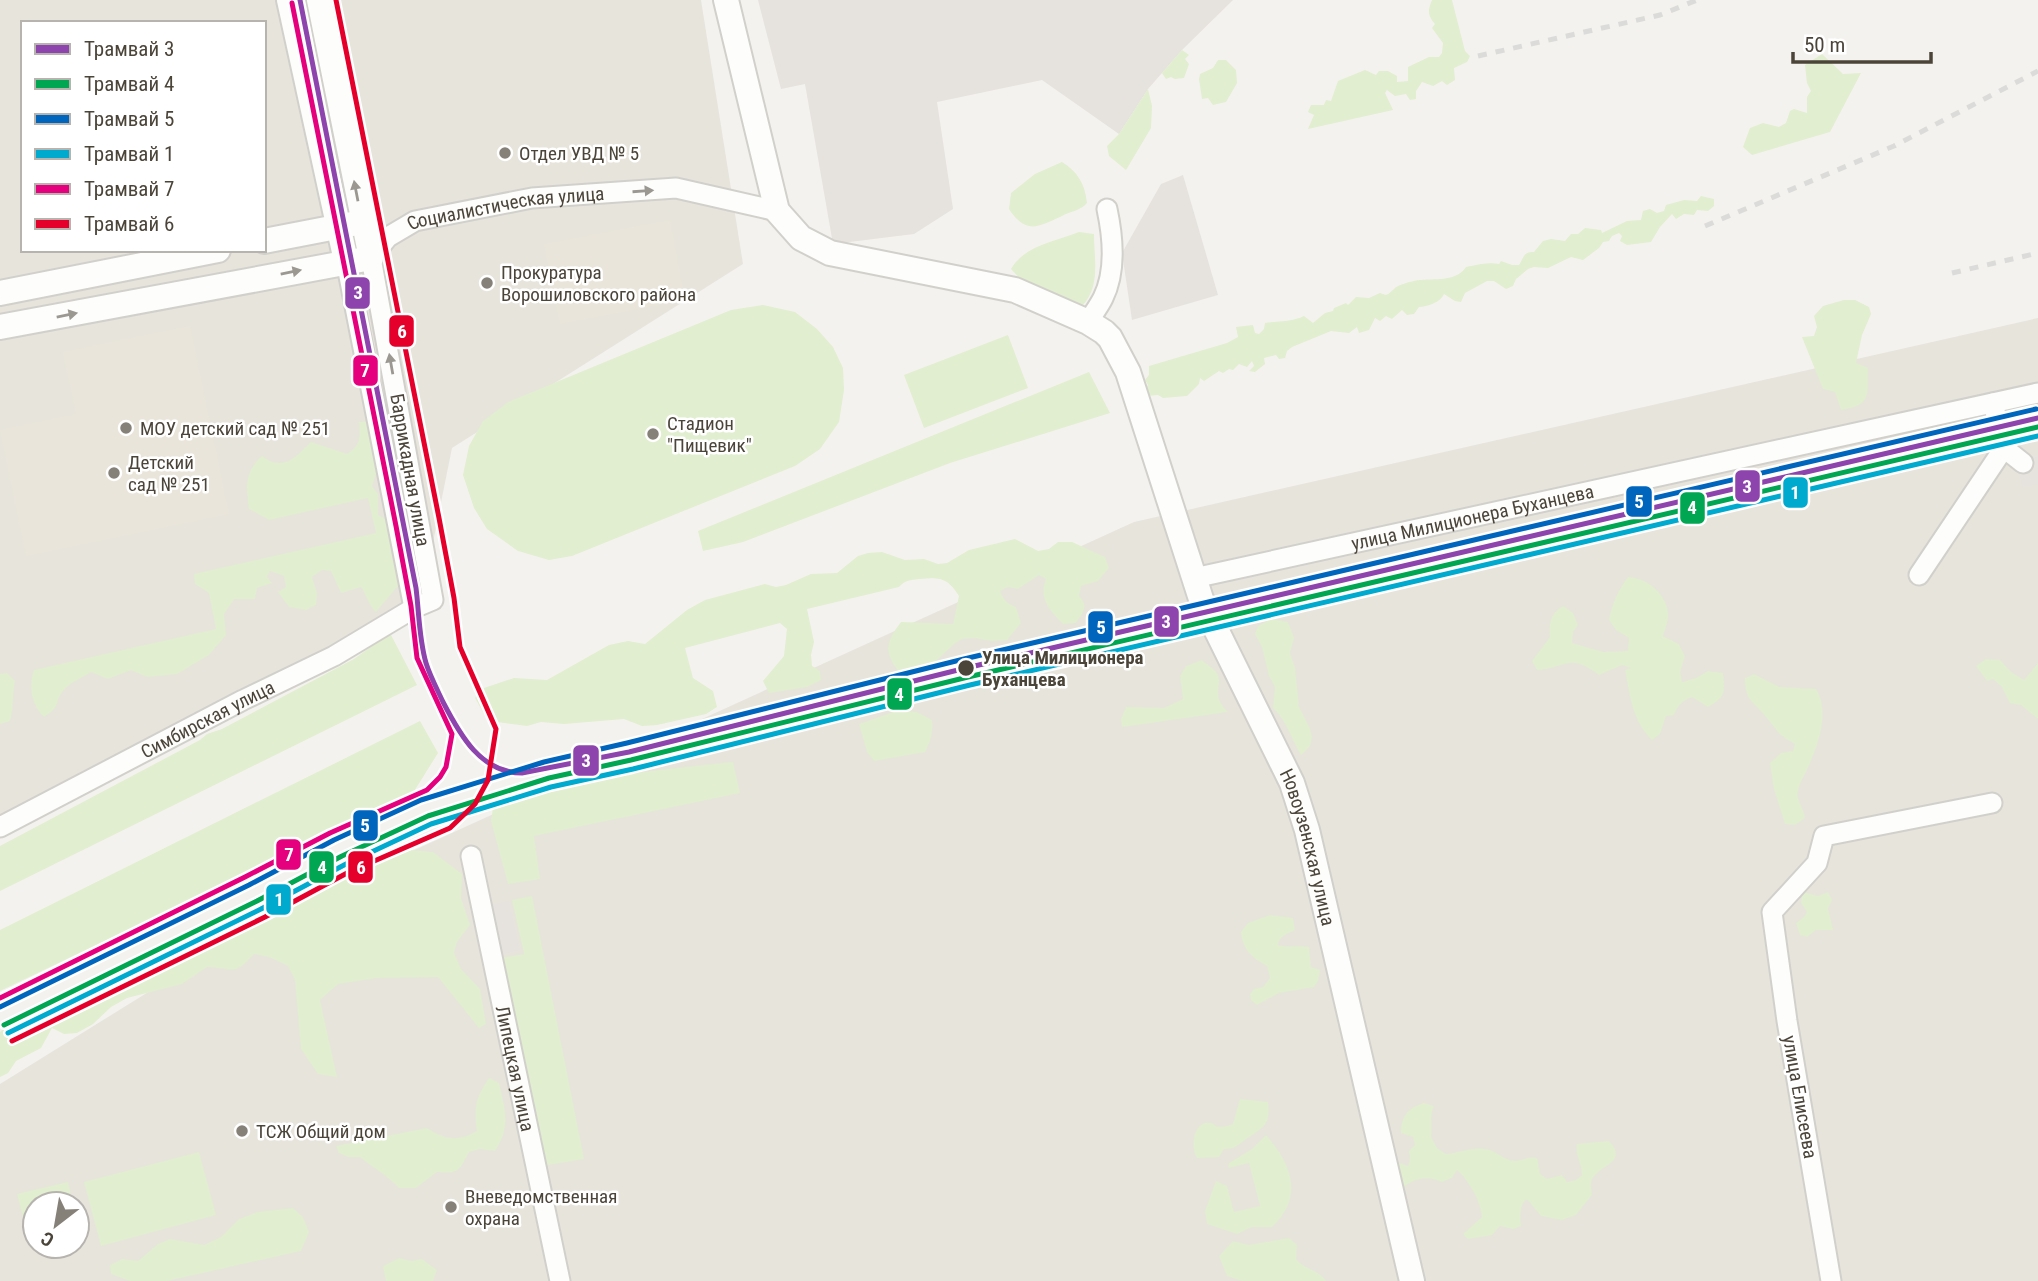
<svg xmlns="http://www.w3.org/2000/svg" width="2038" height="1281" font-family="'Roboto Condensed',sans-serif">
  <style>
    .residential { fill: #e7e4dc; fill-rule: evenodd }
    .industrial { fill: #e6e2de }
    .education { fill: #eae5da }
    .green { fill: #e1eecf }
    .parking { fill: #e6e3df }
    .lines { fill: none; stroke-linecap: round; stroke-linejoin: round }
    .minor-casing { stroke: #d2d0cb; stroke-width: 23 }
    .tertiary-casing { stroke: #d2d0cb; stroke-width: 28 }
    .minor { stroke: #fdfdfc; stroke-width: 19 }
    .tertiary { stroke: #fdfdfc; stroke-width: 24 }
    .rail { stroke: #dbdbda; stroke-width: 5; stroke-dasharray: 9 9; stroke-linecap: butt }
    .tram-1-casing { stroke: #fff; stroke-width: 10 }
    .tram-2-casing { stroke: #fff; stroke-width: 10 }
    .tram-3-casing { stroke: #fff; stroke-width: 10 }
    .tram-4-casing { stroke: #fff; stroke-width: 10 }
    .tram-5-casing { stroke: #fff; stroke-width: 10 }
    .tram-6-casing { stroke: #fff; stroke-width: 10 }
    .tram-1 { stroke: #8e44ad; stroke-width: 5 }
    .tram-2 { stroke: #00a651; stroke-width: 5 }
    .tram-3 { stroke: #0065bd; stroke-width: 5 }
    .tram-4 { stroke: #00a9ce; stroke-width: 5 }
    .tram-5 { stroke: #e5007d; stroke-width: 5 }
    .tram-6 { stroke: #e4002b; stroke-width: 5 }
    .oneway { fill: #9b9791 }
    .poi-dot { fill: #868178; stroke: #fff; stroke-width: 2.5 }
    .stop-dot { fill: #4b4439; stroke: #fff; stroke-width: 2.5 }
    .labels { text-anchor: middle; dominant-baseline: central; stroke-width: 5; stroke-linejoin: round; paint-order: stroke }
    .poi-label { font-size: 19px; fill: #4b4439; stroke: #fff; text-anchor: start }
    .street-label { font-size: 19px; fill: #4b4439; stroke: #fff }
    .stop-label { font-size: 19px; font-weight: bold; fill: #4b4439; stroke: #fff; text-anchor: start }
    .line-badge { stroke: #fff; stroke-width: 2.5 }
    .badge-label { font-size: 19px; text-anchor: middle; font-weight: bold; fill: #fff }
  </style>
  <rect width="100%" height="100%" fill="#f4f2ee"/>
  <!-- residential -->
  <g class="residential">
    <path d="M0,0H701L743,264L452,448L420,607L0,823ZM23,23H264V250H23Z"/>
    <path d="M2038,318V1281H0V1084L274,914L1134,522ZM35,1204H77V1246H35Z"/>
  </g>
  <!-- industrial -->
  <polygon class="industrial" points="758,0 1233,0 1182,50 1148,89 1119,134 1042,80 937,102 953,209 914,234 833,244 805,84 781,89"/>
  <!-- education -->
  <g class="education">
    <polygon points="670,220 685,300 560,324 544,244"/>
    <polygon points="190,326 229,514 26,556 0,430 76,414 63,352"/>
  </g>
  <!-- green -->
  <g class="green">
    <path d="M1432,0H1452L1465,51L1470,56L1467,62L1454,68L1455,80L1447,85L1442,81L1433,86L1422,82L1416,91V99L1410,100L1406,94L1395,96L1387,90L1385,93L1393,110L1308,129L1314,115L1308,112L1311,105H1324L1326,100L1331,101L1338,81L1365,70L1376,75L1379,71H1388L1397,76V82L1408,81V67L1429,57H1439L1442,53L1443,43L1432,28L1435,24C1427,15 1428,10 1432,0Z"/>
    <polygon points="1182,50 1189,55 1185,59 1189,64 1184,78 1175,79 1171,77 1166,79 1162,73"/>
    <polygon points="1822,54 1843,74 1861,73 1830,132 1752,155 1743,147 1750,128 1763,123 1779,127 1786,123 1790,111 1794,109 1807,113 1807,97 1811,91 1807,83 1805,65"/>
    <polygon points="1218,60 1226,60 1236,70 1237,83 1226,102 1213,105 1208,98 1202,99 1199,79 1200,74 1213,68"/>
    <polygon points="1148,89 1152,106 1151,128 1126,170 1109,156 1107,146 1119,134"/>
    <path d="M1062,162C1078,172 1085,184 1087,203C1080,211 1071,211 1062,216C1038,227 1026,235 1009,209L1011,193L1035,174Z"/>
    <path d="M1701,196L1714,199V206L1708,211L1697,210L1694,215L1684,214L1676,219L1672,214L1660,227L1651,242L1627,245L1620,241L1622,236L1619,233L1612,236L1609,241L1603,242L1599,248L1583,260L1571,257L1548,268L1534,267L1528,269L1516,279L1513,286L1506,289L1494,281H1487L1465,293L1461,302L1455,301L1444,294C1441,302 1427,307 1419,307L1414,314L1407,315L1402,310L1392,319L1386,316L1380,321L1375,318L1369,330L1359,333L1357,327L1349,333L1331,331L1292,347L1287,351L1285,358L1279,359L1276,355L1264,358L1265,364L1255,372L1249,371L1254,366L1252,361L1247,367L1239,364L1233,370L1229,369L1223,373L1219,371L1204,381L1200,378L1199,384L1187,396L1163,398L1158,395L1146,396V387L1148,385L1145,380L1149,375V366L1227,343L1238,337L1236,327L1253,325L1255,333L1259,334L1264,329L1265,323C1278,321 1292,322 1304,316L1313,323L1325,313L1333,311L1334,308L1346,303L1348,305L1356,297L1369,298L1380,293L1386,295C1389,294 1391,291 1394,289C1397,285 1409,282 1414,281C1430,277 1455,284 1466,267C1477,265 1488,262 1499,264L1501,261L1512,265H1519C1524,257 1523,252 1534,252L1543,241L1551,239L1565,241L1571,234H1578L1585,228L1601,230L1602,233L1627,221L1641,220L1643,211L1650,209L1657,213L1664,211L1666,205L1684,200L1697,201Z"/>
    <path d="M1079,232L1094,234C1094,258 1101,287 1082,306L1026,285L1011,269C1025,245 1054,242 1079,232Z"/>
    <path d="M1844,300H1855L1869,307L1871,314L1862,335L1856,363L1868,368C1867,395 1873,405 1841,410L1835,392L1823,389L1802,337L1814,336L1817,327L1814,316L1823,306Z"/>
    <polygon points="763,305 795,312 817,329 833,347 843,368 844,390 839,422 820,449 795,466 572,556 549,560 518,551 487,529 474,508 463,475 469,446 483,421 508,402 731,310"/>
    <polygon points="1008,335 1028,388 924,428 904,375"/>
    <polygon points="1089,372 1110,413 950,463 743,542 703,551 698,531"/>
    <path d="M368,421L380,462L372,486L378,494V515L391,522L402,581L376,612C368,605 367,595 361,587L341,593L331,571L322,570L312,577L317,593L316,605L306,610L289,607L278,592L286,587L284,576L270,571L267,577L272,583L257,588L255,599H234L224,614L226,635L209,655L177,674L147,677L131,670L108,679L91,672C82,678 70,682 63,691C53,703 63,705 44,717C32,706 28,686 34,670L216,629L209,593L195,584L194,574L376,533L368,498L269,520L249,509C246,487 244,472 262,456C284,472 294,458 311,442L347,454C361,445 360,438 359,422Z"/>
    <path d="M1015,539L1038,551L1049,549L1058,542H1072L1105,557L1109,568L1098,581L1081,586L1079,596C1089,606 1083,612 1076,623L1063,624C1050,611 1038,599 1046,579L1039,575L1018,589L1008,587L1000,591C1003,599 1007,604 1016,607L1021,623L1007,640L992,641L974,638L962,639L954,644L935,662L899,672C883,651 886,642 901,622L953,624L959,596C948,578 940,577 920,579C910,580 905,580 899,587L807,609L814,642L811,655L812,666L820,671L821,680L807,687L769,693L763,681L784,656L787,629L780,623L685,648L693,678L713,691L717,707L706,714L657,725L642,726L624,719L564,724L541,722L527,726L497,722L484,714L475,698L481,689L514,678L547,680L609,645L628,641L645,644L687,610L705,600L765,584L776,587L786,585L811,574L837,573L858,556L868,553L882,552L905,560L924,559L938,564L947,563L969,550Z"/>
    <path d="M1628,577C1647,578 1666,593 1668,613C1669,620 1665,629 1663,636L1679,644L1685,656L1680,672L1682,682L1696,678L1708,671L1723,673C1725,692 1726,697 1708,707L1692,697C1682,701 1678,705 1674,715L1666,716L1660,734L1652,740C1632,721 1630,695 1625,670L1631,668L1622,665L1599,675C1568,652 1568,668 1537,670L1532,661L1550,637C1549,623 1550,614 1563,606L1573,613L1578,625L1573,632L1572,643L1603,652L1628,651L1629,638L1616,630L1609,620C1611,606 1619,588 1628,577Z"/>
    <path d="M1271,619L1288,622L1294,638L1290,653L1295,668L1299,707L1310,729L1312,737L1310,746L1301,755C1291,739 1287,721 1273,708L1275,687L1269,676L1262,647L1255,634L1258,626Z"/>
    <polygon points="390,633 417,685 0,891 0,846 200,740 207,734 222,729 354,659"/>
    <polygon points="1986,659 2000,660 2011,672 2024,680 2038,663 2038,719 2021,705 2010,703 2002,687 1993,679 1987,681 1976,666"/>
    <path d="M1202,660C1206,664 1213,668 1216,672C1225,683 1209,694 1228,712L1122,727L1121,719L1126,707L1164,708L1183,699L1180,676L1186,666Z"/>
    <path d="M7,673L15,681C12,695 14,708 10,721L0,724V674Z"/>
    <path d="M1754,674L1779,687L1816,689C1831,713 1817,748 1806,772C1802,780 1796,789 1798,798C1800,805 1804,811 1805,818L1795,825L1785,824L1774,789L1770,763L1781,753L1793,751L1795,744C1776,734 1779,732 1766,717C1753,700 1745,702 1745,678Z"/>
    <path d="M899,710L917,712L932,720C933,732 931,741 925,752L874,761L867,752L859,724Z"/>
    <polygon points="420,721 438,753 413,793 0,991 0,930"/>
    <path d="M733,762L740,793L534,836L540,879L508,884L491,821L494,802C573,779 652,770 733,762Z"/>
    <path d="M411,850L433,852L462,874L461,898L470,925L457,942L454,953L461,969L480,989L486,1024L479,1028L438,977L377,978L338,984L320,1000L337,1077L318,1074L301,1049L295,980L288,966L269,957L254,954C233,977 235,968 207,967L182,984L127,998L111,1007L93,1024L77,1033L64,1034L52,1028L41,1048L16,1061L8,1073L0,1077V1032L16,1017L348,859C371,860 390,860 411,850Z"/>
    <polygon points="1803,892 1818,896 1828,892 1832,900 1828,908 1833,930 1816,930 1807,937 1800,935 1796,923 1804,917 1807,912 1801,903"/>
    <polygon points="532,896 584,1159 542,1166 501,958 524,954 512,900"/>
    <path d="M1270,915L1293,918L1295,930C1287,934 1279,936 1278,945C1288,948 1298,945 1309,947L1311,967L1320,970L1318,981L1314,987L1279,993L1257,1005L1251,1000L1250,994L1254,989L1263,987L1270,978L1267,966C1251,957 1243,950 1241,932L1248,923Z"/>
    <path d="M489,1078L499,1083C505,1109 511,1128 495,1151L480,1149L469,1152C459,1171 459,1174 437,1172L416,1188H399C387,1175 373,1168 360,1157H348L339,1153L336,1146L427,1128C446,1140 457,1142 477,1131C473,1108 476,1097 489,1078Z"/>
    <path d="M1240,1099L1268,1102C1271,1124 1264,1127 1248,1138C1238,1144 1237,1149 1224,1149L1219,1157L1197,1158C1190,1147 1193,1120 1211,1123C1213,1123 1214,1125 1216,1126C1222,1128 1227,1126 1233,1124Z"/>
    <path d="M1424,1103L1434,1106C1429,1115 1433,1127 1431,1137L1437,1148L1446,1154C1458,1153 1473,1147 1485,1149C1497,1150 1503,1161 1516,1161C1524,1160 1529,1156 1537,1158L1540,1174L1547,1179L1562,1175L1567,1182L1576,1180L1582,1175C1582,1163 1575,1156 1577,1144L1609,1141C1631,1164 1594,1165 1591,1183C1590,1184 1592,1194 1592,1195L1576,1215L1562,1220L1541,1216L1527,1199C1519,1205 1520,1217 1521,1226L1513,1229L1500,1226L1492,1235L1468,1239L1463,1234L1482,1217C1480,1200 1470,1182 1457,1170L1452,1178L1442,1182C1426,1175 1415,1178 1402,1188L1393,1174L1399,1163L1408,1166L1410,1160L1409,1151L1415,1145L1413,1137L1401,1133C1400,1117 1409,1107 1424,1103Z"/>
    <path d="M1266,1135C1292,1164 1304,1197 1272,1227H1252L1237,1234L1207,1224L1205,1211L1216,1181L1227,1186L1234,1212L1260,1206L1249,1163L1228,1168L1229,1163L1252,1149Z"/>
    <polygon points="199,1152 216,1215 101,1246 84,1182"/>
    <polygon points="68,1182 73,1204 35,1204 35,1227 26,1229 17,1194"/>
    <polygon points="293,1208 303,1217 309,1232 301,1251 167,1281 130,1281 111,1274 110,1265 122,1259 138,1261 158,1244 170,1239 204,1245 221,1237 239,1219 257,1212"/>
    <path d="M1289,1238L1297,1245L1296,1259C1304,1269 1319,1270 1326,1281H1242L1227,1276L1219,1256L1233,1241L1249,1245Z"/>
    <polygon points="399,1258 411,1261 422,1259 437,1270 433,1281 386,1281 383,1266"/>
  </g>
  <!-- parking -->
  <g class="parking">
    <polygon points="1183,175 1218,295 1132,320 1122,253 1161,184"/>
    <polygon points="2038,456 2038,484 2022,487 2017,460"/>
    <polygon points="509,901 520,950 496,956 486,906"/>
  </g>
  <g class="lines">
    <!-- minor casing -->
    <g class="minor-casing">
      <g id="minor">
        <path id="s1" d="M346,261L414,608L433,600L371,258L388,237L415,221L532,198L676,188L777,211"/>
        <path d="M1088,322C1093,314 1099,306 1103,298C1116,272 1113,237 1107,209"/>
        <polyline points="2004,448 2023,463"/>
        <polyline points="1919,575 2004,448 1993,403"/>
        <path id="s2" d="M1194,578L2038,393"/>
        <path id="s3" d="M0,827L243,700L334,656L414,608"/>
        <path id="s4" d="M471,856L560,1281"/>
        <polyline points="1831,1281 1787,1021 1772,912 1817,863 1824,836 1992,803"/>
      </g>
    </g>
    <!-- tertiary casing -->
    <g class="tertiary-casing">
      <g id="tertiary">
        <polyline points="289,0 346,261"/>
        <path id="s5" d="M726,0L777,211L801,238L830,253L1015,290L1088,322L1104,332L1110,338L1128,372L1201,599L1292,783L1307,830L1412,1281"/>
        <polyline points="264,241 352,224"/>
        <polyline points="0,293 218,250"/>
        <polyline points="0,327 371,258 319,0"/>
      </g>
    </g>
    <!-- minor -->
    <use href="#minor" class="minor"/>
    <!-- tertiary -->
    <use href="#tertiary" class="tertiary"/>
    <!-- rail -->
    <g class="rail">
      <polyline points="1478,56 1660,15 1697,0"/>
      <polyline points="1705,226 1894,146 2038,71"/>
      <polyline points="1952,273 2038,253"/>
    </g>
    <!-- tram-1 casing -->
    <g class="tram-1-casing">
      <path id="tram-1" d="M300,0L416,588C419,612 419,639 426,663C430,676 437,689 443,702C460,735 481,773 522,773L629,752L966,668L2038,418"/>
    </g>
    <!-- tram-2 casing -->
    <g class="tram-2-casing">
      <polyline id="tram-2" points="4,1025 257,901 342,856 428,816 549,778 631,760 968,677 2038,427"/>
    </g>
    <!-- tram-3 casing -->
    <g class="tram-3-casing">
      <polyline id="tram-3" points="0,1007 249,885 334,840 421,800 544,762 627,743 964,659 2036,409"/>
    </g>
    <!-- tram-4 casing -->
    <g class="tram-4-casing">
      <polyline id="tram-4" points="8,1033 261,909 346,864 431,824 551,787 633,769 970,685 2038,436"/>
    </g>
    <!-- tram-5 casing -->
    <g class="tram-5-casing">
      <polyline id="tram-5" points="0,998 245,877 330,833 427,790 440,777 446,767 452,734 417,658 411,606 396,526 292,3"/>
    </g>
    <!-- tram-6 casing -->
    <g class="tram-6-casing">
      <polyline id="tram-6" points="12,1041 265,917 349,872 450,828 475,804 488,780 496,729 460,647 454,598 439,518 336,0"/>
    </g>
    <!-- tram-1 -->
    <use href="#tram-1" class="tram-1"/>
    <!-- tram-2 -->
    <use href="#tram-2" class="tram-2"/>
    <!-- tram-3 -->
    <use href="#tram-3" class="tram-3"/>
    <!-- tram-4 -->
    <use href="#tram-4" class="tram-4"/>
    <!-- tram-5 -->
    <use href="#tram-5" class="tram-5"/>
    <!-- tram-6 -->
    <use href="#tram-6" class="tram-6"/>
  </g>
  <!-- one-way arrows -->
  <defs><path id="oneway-solid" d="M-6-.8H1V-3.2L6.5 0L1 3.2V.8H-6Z" transform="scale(1.75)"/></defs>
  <g class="oneway">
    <use href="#oneway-solid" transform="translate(356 191) rotate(-101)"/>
    <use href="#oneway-solid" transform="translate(643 191) rotate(-4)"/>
    <use href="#oneway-solid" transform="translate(291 272) rotate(-11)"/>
    <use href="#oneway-solid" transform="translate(67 315) rotate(-11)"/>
    <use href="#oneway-solid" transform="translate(391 364) rotate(-100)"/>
  </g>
  <!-- markers -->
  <g class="poi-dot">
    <circle cx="505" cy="153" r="7"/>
    <circle cx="487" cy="283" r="7"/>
    <circle cx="126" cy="428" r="7"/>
    <circle cx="653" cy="434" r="7"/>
    <circle cx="114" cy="473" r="7"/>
    <circle cx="242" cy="1131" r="7"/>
    <circle cx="451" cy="1207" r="7"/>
  </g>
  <circle class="stop-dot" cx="966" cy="668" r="9"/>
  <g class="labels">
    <!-- poi labels -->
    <g class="poi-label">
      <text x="519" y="153">Отдел УВД № 5</text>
      <text x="501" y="272">Прокуратура<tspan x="501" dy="22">Ворошиловского района</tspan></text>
      <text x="667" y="423">Стадион<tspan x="667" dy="22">"Пищевик"</tspan></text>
      <text x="140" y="428">МОУ детский сад № 251</text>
      <text x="128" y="462">Детский<tspan x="128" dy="22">сад № 251</tspan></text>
      <text x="256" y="1131">ТСЖ Общий дом</text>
      <text x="465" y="1196">Вневедомственная<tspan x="465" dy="22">охрана</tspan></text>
    </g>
    <!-- street labels -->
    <g class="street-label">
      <text stroke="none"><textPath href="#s1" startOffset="872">Социалистическая улица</textPath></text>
      <text transform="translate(410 470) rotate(80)">Баррикадная улица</text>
      <text stroke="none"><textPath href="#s2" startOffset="285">улица Милиционера Буханцева</textPath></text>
      <text stroke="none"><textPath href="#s3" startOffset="234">Симбирская улица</textPath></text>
      <text stroke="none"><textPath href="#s5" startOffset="1130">Новоузенская улица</textPath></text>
      <text stroke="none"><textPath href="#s4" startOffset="217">Липецкая улица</textPath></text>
      <text transform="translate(1800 1097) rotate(80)">улица Елисеева</text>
    </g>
    <!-- stop labels -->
    <g class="stop-label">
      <text x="982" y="657">Улица Милиционера<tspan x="982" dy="22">Буханцева</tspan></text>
    </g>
  </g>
  <g class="line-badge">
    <rect x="344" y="276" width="27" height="34" rx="7" fill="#8e44ad"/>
    <rect x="388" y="314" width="27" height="34" rx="7" fill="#e4002b"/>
    <rect x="352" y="354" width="27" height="33" rx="7" fill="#e5007d"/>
    <rect x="1734" y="469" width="27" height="34" rx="7" fill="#8e44ad"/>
    <rect x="1782" y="476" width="27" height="33" rx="7" fill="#00a9ce"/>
    <rect x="1625" y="485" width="28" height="33" rx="7" fill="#0065bd"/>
    <rect x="1679" y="491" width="27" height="34" rx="7" fill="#00a651"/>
    <rect x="1153" y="605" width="27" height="33" rx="7" fill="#8e44ad"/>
    <rect x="1087" y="610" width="27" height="34" rx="7" fill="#0065bd"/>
    <rect x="886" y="677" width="27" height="34" rx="7" fill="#00a651"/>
    <rect x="572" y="744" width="28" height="33" rx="7" fill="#8e44ad"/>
    <rect x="352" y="809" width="27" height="33" rx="7" fill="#0065bd"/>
    <rect x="275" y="838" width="27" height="33" rx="7" fill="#e5007d"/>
    <rect x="308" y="850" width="27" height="34" rx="7" fill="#00a651"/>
    <rect x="347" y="850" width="27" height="34" rx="7" fill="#e4002b"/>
    <rect x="265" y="883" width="27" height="33" rx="7" fill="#00a9ce"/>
  </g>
  <g class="badge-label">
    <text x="358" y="299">3</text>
    <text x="402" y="338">6</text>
    <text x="365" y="377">7</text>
    <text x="1747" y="493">3</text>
    <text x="1795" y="499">1</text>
    <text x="1639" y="508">5</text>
    <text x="1692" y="514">4</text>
    <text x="1166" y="628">3</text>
    <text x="1101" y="634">5</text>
    <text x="899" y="701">4</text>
    <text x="586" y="767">3</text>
    <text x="365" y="832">5</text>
    <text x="289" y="861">7</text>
    <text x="322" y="874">4</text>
    <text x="361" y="874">6</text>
    <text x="279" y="906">1</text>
  </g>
  <!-- legend -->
  <rect x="21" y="21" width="245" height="231" fill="#ffffff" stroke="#b7b4b0" stroke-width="2"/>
  <rect x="35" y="44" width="35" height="10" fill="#8e44ad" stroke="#b7b4b0" stroke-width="2"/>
  <text x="84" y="56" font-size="21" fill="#4b4439">Трамвай 3</text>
  <rect x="35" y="79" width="35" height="10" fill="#00a651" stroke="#b7b4b0" stroke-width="2"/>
  <text x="84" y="91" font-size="21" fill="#4b4439">Трамвай 4</text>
  <rect x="35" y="114" width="35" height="10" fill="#0065bd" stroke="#b7b4b0" stroke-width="2"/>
  <text x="84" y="126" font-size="21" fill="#4b4439">Трамвай 5</text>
  <rect x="35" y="149" width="35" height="10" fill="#00a9ce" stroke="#b7b4b0" stroke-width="2"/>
  <text x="84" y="161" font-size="21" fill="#4b4439">Трамвай 1</text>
  <rect x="35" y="184" width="35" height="10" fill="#e5007d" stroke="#b7b4b0" stroke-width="2"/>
  <text x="84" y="196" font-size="21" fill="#4b4439">Трамвай 7</text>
  <rect x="35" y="219" width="35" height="10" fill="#e4002b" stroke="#b7b4b0" stroke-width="2"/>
  <text x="84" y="231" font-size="21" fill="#4b4439">Трамвай 6</text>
  <!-- north arrow -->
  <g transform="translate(56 1225) rotate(211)"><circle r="33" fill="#ffffff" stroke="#b7b4b0" stroke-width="2"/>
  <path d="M0-5L12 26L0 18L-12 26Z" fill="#868178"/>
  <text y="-10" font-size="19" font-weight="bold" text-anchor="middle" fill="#4b4439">С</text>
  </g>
  <!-- scale -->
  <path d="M1793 52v10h138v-10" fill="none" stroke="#4b4439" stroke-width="3.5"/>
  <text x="1804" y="52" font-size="21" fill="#4b4439" stroke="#ffffff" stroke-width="5" paint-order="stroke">50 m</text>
</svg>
